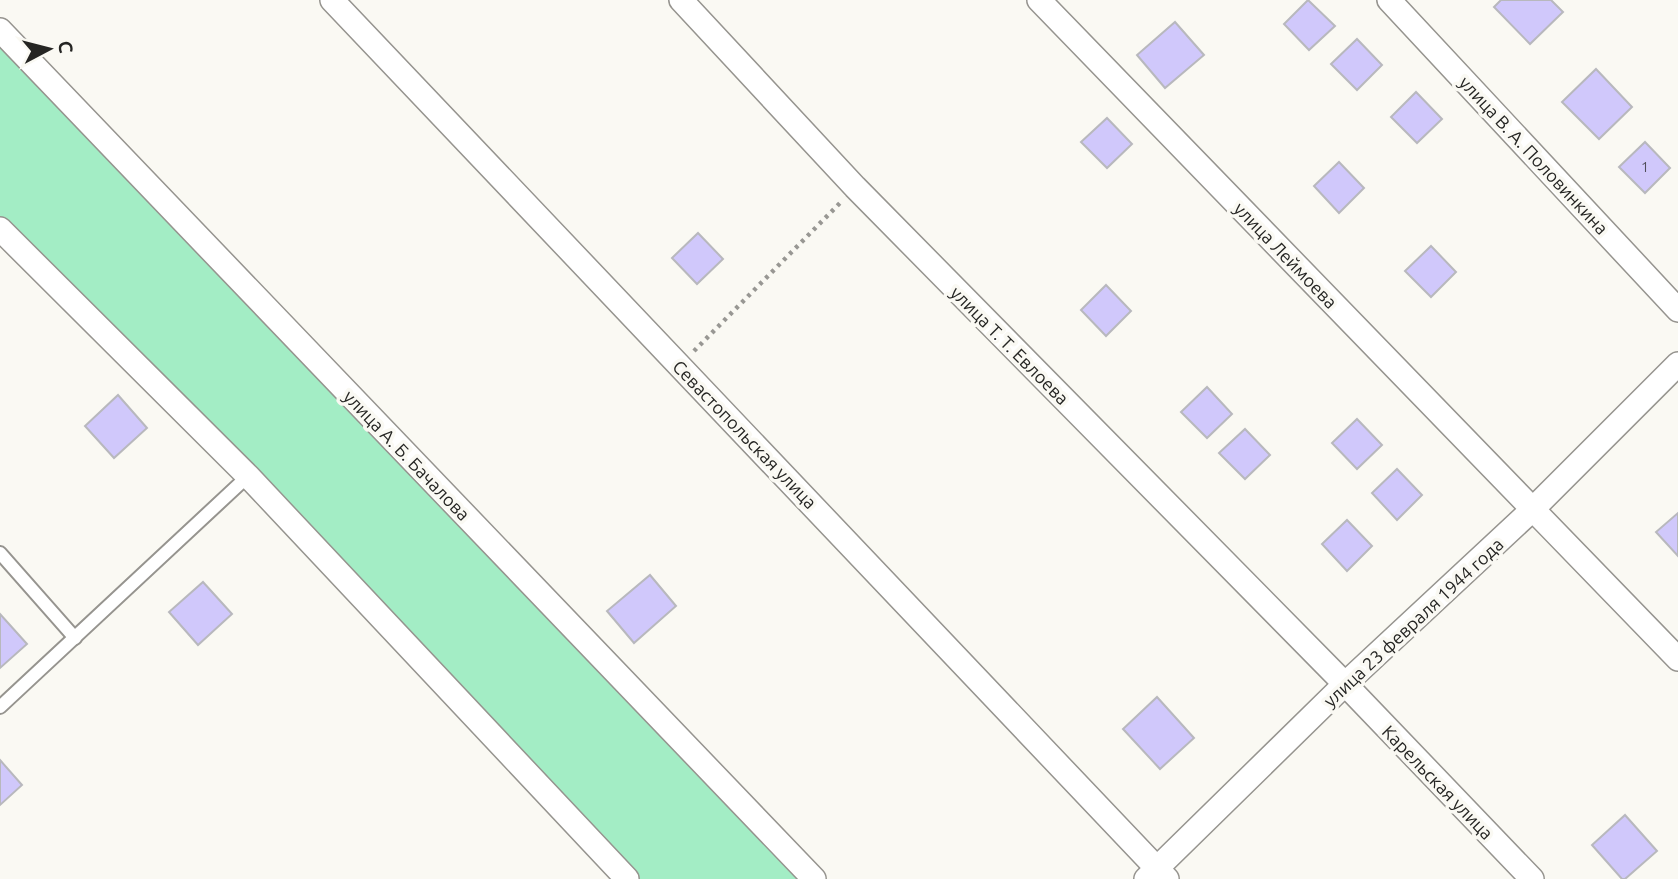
<svg xmlns="http://www.w3.org/2000/svg" width="1678" height="879" font-family="Ubuntu,sans-serif">
  <style>
    .green { fill: #a3edc5 }
    .building { fill: #d0c8fb; stroke: #b8b8bd; stroke-width: 2 }
    .lines { fill: none; stroke-linecap: round; stroke-linejoin: round }
    .lane-casing { stroke: #96948f; stroke-width: 16 }
    .street-casing { stroke: #96948f; stroke-width: 26 }
    .path { stroke: #989793; stroke-width: 4.5; stroke-dasharray: 3.5 5; stroke-linecap: butt }
    .lane { stroke: #fff; stroke-width: 12 }
    .street { stroke: #fff; stroke-width: 23 }
    .labels { text-anchor: middle; dominant-baseline: central; stroke-width: 7; stroke-linejoin: round; paint-order: stroke }
    .number-label { font-size: 14px; fill: #504e59 }
    .street-label { font-size: 18px; fill: #252523; stroke: #faf9f3 }
  </style>
  <rect width="100%" height="100%" fill="#faf9f3"/>
  <!-- green -->
  <polygon class="green" points="0,30 814,879 620,879 0,237"/>
  <!-- building -->
  <g class="building">
    <polygon points="1308,0 1335,26 1309,50 1284,24"/>
    <polygon points="1501,0 1551,0 1563,12 1530,44 1494,7"/>
    <polygon points="1175,22 1204,55 1165,88 1137,55"/>
    <polygon points="1357,39 1382,65 1357,90 1331,64"/>
    <polygon points="1596,69 1632,107 1599,139 1562,102"/>
    <polygon points="1416,92 1442,119 1417,143 1391,117"/>
    <polygon points="1107,118 1132,144 1107,168 1081,142"/>
    <polygon points="1645,142 1670,168 1645,193 1619,167"/>
    <polygon points="1339,162 1364,188 1339,213 1314,186"/>
    <polygon points="698,233 723,259 697,284 672,258"/>
    <polygon points="1431,246 1456,272 1431,297 1405,271"/>
    <polygon points="1106,285 1131,311 1106,336 1081,310"/>
    <polygon points="1207,387 1232,414 1207,438 1181,412"/>
    <polygon points="118,395 147,428 114,458 85,426"/>
    <polygon points="1357,419 1382,445 1357,469 1332,443"/>
    <polygon points="1245,429 1270,455 1245,479 1219,453"/>
    <polygon points="1397,469 1422,495 1397,520 1372,493"/>
    <polygon points="1678,513 1678,556 1656,532"/>
    <polygon points="1347,520 1372,546 1347,571 1322,544"/>
    <polygon points="650,575 676,606 634,643 607,611"/>
    <polygon points="203,582 232,614 198,645 169,612"/>
    <polygon points="0,614 27,644 0,668"/>
    <polygon points="1157,697 1194,738 1160,769 1123,729"/>
    <polygon points="0,760 22,785 0,805"/>
    <polygon points="1625,815 1657,851 1625,879 1622,879 1592,845"/>
  </g>
  <g class="lines">
    <!-- lane casing -->
    <g class="lane-casing">
      <g id="lane">
        <polyline points="0,553 75,638"/>
        <polyline points="0,707 248,476"/>
      </g>
    </g>
    <!-- street casing -->
    <g class="street-casing">
      <g id="street">
        <polyline points="332,0 1167,879"/>
        <polyline points="681,0 855,187 1345,684 1532,879"/>
        <polyline points="1039,0 1678,659"/>
        <polyline points="1389,0 1678,310"/>
        <polyline points="0,30 814,879"/>
        <polyline points="0,229 248,476 627,879"/>
        <polyline points="1146,879 1345,684 1533,509 1678,364"/>
      </g>
    </g>
    <!-- path -->
    <polyline class="path" points="694,351 840,203"/>
    <!-- lane -->
    <use href="#lane" class="lane"/>
    <!-- street -->
    <use href="#street" class="street"/>
  </g>
  <g class="labels">
    <!-- number labels -->
    <g class="number-label">
      <text x="1645" y="167">1</text>
    </g>
    <!-- street labels -->
    <g class="street-label">
      <text transform="translate(1534 155) rotate(47)">улица В. А. Половинкина</text>
      <text transform="translate(1286 255) rotate(46)">улица Леймоева</text>
      <text transform="translate(1010 345) rotate(45)">улица Т. Т. Евлоева</text>
      <text transform="translate(745 434) rotate(46)">Севастопольская улица</text>
      <text transform="translate(407 455) rotate(46)">улица А. Б. Бачалова</text>
      <text transform="translate(1413 622) rotate(-43)">улица 23 февраля 1944 года</text>
      <text transform="translate(1438 782) rotate(46)">Карельская улица</text>
    </g>
  </g>
  <!-- north arrow -->
  <g transform="translate(49 49) rotate(83)" stroke="#faf9f3" stroke-width="5" paint-order="stroke">
  <path d="M0-5L12 26L0 18L-12 26Z" fill="#252523"/>
  <text y="-10" font-size="19" font-weight="bold" text-anchor="middle" fill="#252523">С</text>
  </g>
</svg>
